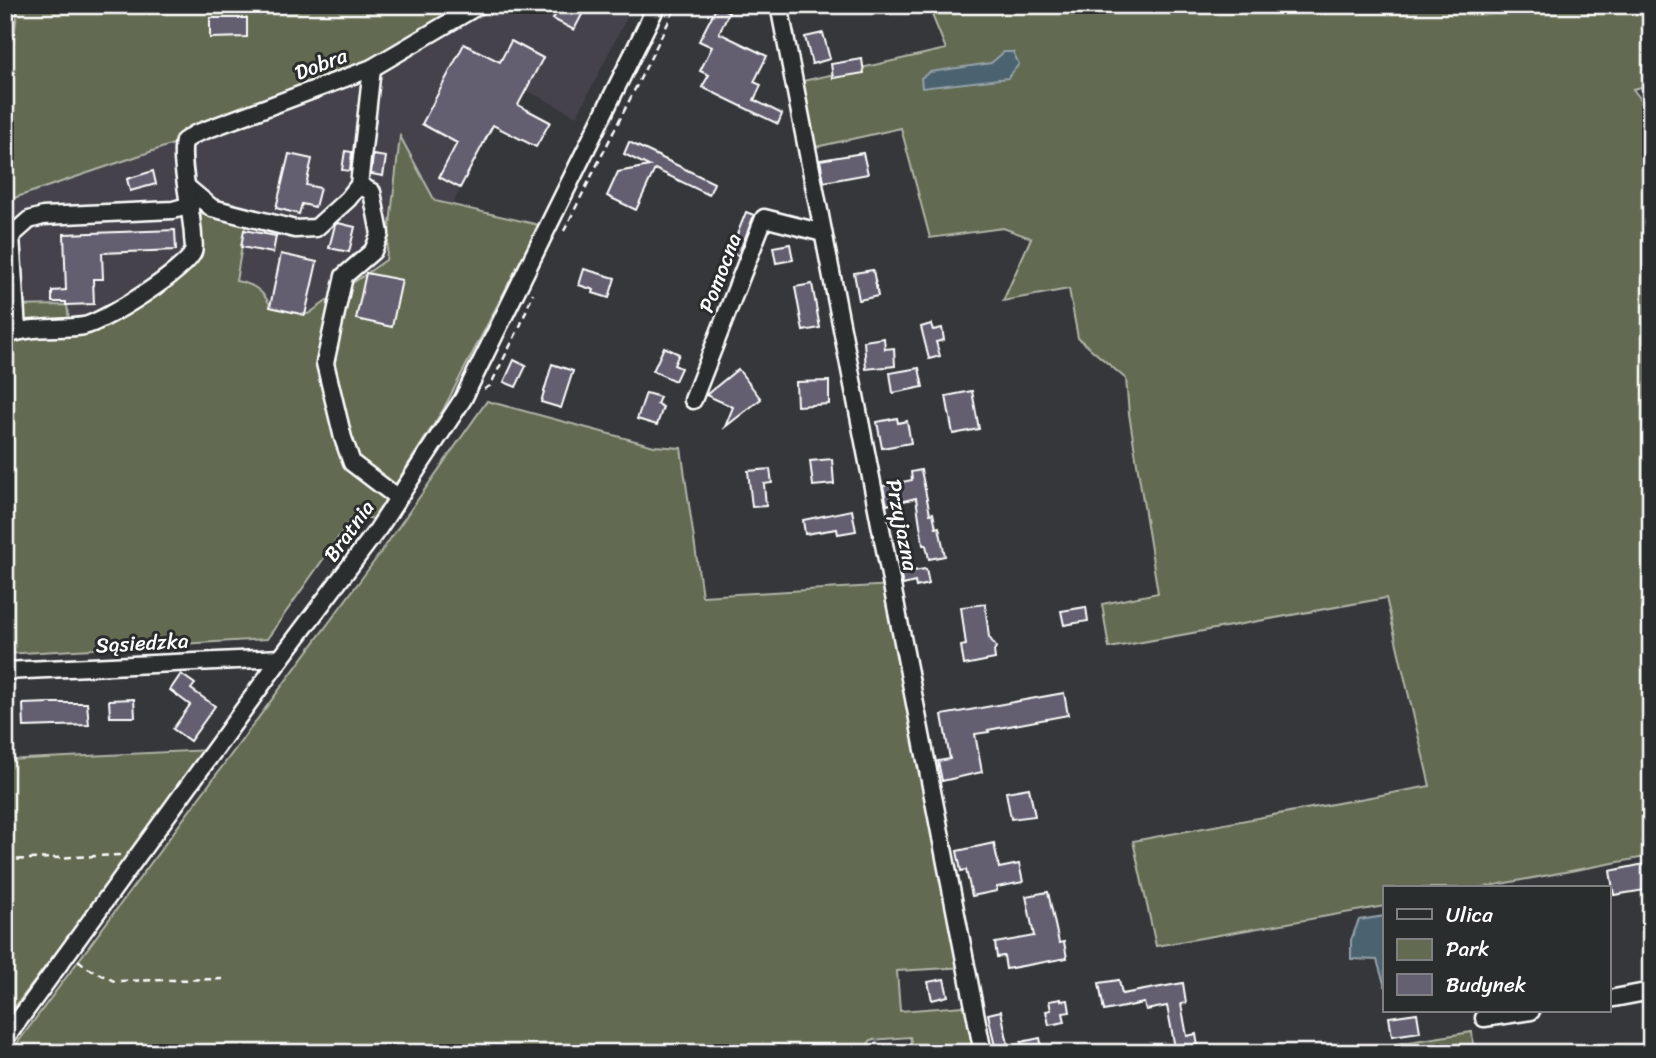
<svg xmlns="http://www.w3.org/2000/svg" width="1656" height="1058" font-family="Sriracha,sans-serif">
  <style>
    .built { fill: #44434b }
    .green { fill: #626b51; stroke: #b0b5a8; stroke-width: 2 }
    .water { fill: #4c6370; stroke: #94a1a9; stroke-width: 2 }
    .building { fill: #645f71; stroke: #fff; stroke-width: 2 }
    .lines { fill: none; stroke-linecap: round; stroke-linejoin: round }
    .minor-casing { stroke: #fff; stroke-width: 21 }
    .path { stroke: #fff; stroke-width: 2.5; stroke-dasharray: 7 5; stroke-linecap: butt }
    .minor { stroke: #2a2d2e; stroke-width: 16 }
    .labels { text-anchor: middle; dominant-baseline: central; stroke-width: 6; stroke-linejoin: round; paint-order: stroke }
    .street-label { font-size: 21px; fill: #fff; stroke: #2a2d2e }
  </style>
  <rect width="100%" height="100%" fill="#36373b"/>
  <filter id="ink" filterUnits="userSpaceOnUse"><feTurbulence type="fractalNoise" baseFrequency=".0143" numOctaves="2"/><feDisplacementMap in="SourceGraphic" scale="14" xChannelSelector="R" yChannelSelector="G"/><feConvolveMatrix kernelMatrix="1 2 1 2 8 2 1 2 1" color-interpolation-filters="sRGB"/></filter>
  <g filter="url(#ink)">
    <!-- built -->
    <polygon class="built" points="499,5 633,5 577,116 526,90 512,88 452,205 435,201 400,137 386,260 308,314 269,306 236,281 247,217 205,202 190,244 172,268 134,296 76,320 69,320 67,305 5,306 5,201 188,139 332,72 359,67 453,14 461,27"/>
    <!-- green -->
    <g class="green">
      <polygon points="18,5 448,5 453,14 359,67 332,72 188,139 5,201 5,59 11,59"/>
      <polygon points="928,5 1651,5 1651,85 1633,89 1651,113 1651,856 1479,888 1385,888 1385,906 1156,946 1133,841 1430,786 1386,598 1109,648 1102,604 1158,593 1129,414 1126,379 1078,338 1069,289 1003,301 1031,238 1003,228 930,238 901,128 807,149 794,83 946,49"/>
      <path d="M400,136L435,201L539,225L443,410L373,519L355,514L267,639L5,654V306L67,305L69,320H76C117,303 170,286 191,242C197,229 201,215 206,201L247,217L236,281C253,283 264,291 271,307L308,314L386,260Z"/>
      <polygon points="487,401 654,446 681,448 702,596 893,585 967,967 897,971 900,1011 976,1005 983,1048 913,1049 910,1037 871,1040 861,1053 10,1053 376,559"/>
      <polygon points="209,750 5,1020 5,760"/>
      <polygon points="1472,1032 1474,1053 1340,1053"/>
    </g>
    <!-- water -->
    <g class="water">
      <polygon points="1004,52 1013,52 1019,64 1008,78 922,88 921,78 930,72 991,63"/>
      <polygon points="1385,916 1385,987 1377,960 1351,959 1351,940 1359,920"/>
    </g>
    <!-- building -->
    <g class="building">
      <polygon points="561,5 587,5 574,30 553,19"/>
      <polygon points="717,6 729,12 719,33 767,56 754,82 761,85 754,100 782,114 778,124 702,87 709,75 700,71 712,47 699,41"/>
      <polygon points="210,18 247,18 247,37 210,38"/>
      <polygon points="823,33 830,59 812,64 805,37"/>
      <polygon points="511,41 543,58 518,105 550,122 536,147 493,125 460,188 439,177 457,143 422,124 464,44 500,62"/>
      <polygon points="862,59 864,73 833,78 831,64"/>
      <polygon points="629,142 714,183 709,195 655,169 636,210 607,196 618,172 649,166 624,154"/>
      <polygon points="345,151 352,152 350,171 342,170"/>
      <polygon points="863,153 868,174 824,182 820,160"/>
      <polygon points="289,154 312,159 306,185 320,188 315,207 302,204 299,214 276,208"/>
      <polygon points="373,155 386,157 383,176 371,174"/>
      <polygon points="153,171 156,184 130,191 127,179"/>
      <polygon points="746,212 754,215 738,256 730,252"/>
      <polygon points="338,223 355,227 349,252 329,248 335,225"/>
      <polygon points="175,230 176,250 102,253 103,279 93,279 94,304 66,305 66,302 52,302 52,291 66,290 64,234"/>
      <polygon points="244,230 276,236 273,253 241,247"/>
      <polygon points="790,244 793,260 776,263 773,247"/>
      <polygon points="281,254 317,262 305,315 270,307"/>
      <polygon points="584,269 615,278 609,298 593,293 594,290 579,285"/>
      <polygon points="873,270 878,296 859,300 854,273"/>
      <polygon points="366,273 402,280 392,327 356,319"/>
      <polygon points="812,284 820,328 803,331 795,287"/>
      <polygon points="931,324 933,330 942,328 944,340 936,342 940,356 929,359 921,327"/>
      <polygon points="884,338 885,349 894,348 895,366 866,369 864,341"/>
      <polygon points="664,347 679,354 674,365 681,368 675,381 653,371"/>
      <polygon points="514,360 526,366 516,387 504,382"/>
      <polygon points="552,364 573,371 561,408 541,402"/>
      <polygon points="919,368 923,387 893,393 890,373"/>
      <polygon points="738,369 761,399 725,427 733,407 706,395"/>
      <polygon points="829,381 829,404 797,406 796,382"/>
      <polygon points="972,391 979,429 953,434 946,396"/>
      <polygon points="646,393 660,397 657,404 663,407 657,425 637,419"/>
      <polygon points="897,418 898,423 907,421 911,443 882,448 877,422"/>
      <polygon points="832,459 834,484 813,486 810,461"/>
      <polygon points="770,469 772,483 764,484 766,506 752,507 748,471"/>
      <polygon points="921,470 930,514 933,513 936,528 939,527 945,556 929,559 926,545 923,545 916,498 887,505 883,486 912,480 911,472"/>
      <polygon points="852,510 856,531 838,534 837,529 805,534 803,520"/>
      <polygon points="926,569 929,584 916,587 915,582 903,585 900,573"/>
      <polygon points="985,604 989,637 996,647 994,651 995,659 964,665 961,646 966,645 961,607"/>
      <polygon points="1086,607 1088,621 1064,625 1061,611"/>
      <polygon points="181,674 195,684 191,689 215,706 190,741 173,729 190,705 170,690"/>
      <polygon points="1064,693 1068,715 988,730 989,732 975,734 982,772 942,781 938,761 950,759 942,715"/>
      <polygon points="134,699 135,717 110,717 109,700"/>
      <polygon points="50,703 87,703 89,725 24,727 23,704"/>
      <polygon points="1029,788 1035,816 1011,819 1006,792"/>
      <polygon points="994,843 999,868 1019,864 1023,882 997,887 997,891 972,896 966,870 961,871 957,851"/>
      <polygon points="1649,863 1651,889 1614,895 1610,871"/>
      <polygon points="1048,892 1059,943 1064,942 1067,958 1006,969 1004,956 997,957 995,943 1034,936 1026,896"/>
      <polygon points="944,979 948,996 932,1000 928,982"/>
      <polygon points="1119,980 1122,994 1183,983 1186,1003 1181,1004 1187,1036 1196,1034 1199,1053 1176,1053 1167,1006 1146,1010 1144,1003 1104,1011 1099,983"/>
      <polygon points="1061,999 1061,1001 1068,1000 1070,1012 1063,1013 1065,1022 1049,1025 1046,1011 1051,1010 1049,1001"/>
      <polygon points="1001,1011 1008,1044 995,1047 988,1014"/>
      <polygon points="1417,1013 1420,1032 1392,1036 1389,1017"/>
      <polygon points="1040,1038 1043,1053 1024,1053 1021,1042"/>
    </g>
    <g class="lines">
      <!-- minor casing -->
      <g class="minor-casing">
        <g id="minor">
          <polyline points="779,5 983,1053"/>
          <polyline points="359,185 372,192 380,234 373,251 344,276 325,363 343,438 352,463 398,498"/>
          <polyline points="188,188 212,208 295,229 316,228 348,199 359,185 372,68"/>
          <polyline points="17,331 11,236 29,220 43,216 173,210 191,205"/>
          <path d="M5,336C30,325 58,330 84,326C104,322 186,270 193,252C195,248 193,241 193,236C192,212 179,161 184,141L195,134L372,68L479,5"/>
          <polyline points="693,400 764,218 823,233"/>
          <polyline points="5,671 281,658"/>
          <polyline points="1609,999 1651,991"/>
          <polyline points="1484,1018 1531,1011"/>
          <polyline points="5,1039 281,658 378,529 463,399 657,5"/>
        </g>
      </g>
      <!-- path -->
      <g class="path">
        <polyline points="564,231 677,5"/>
        <polyline points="484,389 490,386 521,324 533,293"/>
        <polyline points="5,860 121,855"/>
        <polyline points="78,960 88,968 114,981 223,979"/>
      </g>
      <!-- minor -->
      <use href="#minor" class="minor"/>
    </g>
  </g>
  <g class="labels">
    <!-- street labels -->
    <g class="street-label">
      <text transform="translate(321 64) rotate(-21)">Dobra</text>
      <text transform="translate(720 273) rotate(-69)">Pomocna</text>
      <text transform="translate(902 525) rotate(79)">Przyjazna</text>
      <text transform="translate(349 531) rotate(-54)">Bratnia</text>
      <text transform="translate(142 643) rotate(-3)">Sąsiedzka</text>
    </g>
  </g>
  <!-- margin -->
  <rect width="1656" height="1058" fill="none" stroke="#2a2d2e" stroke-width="28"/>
  <rect x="14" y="14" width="1628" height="1030" fill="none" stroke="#fff" stroke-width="2.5" filter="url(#ink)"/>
  <!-- legend -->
  <rect x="1383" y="886" width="228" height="126" fill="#2a2d2e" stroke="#7f8182" stroke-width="2"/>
  <rect x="1397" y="909" width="35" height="10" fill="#2a2d2e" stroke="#7f8182" stroke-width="2"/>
  <text x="1446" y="922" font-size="21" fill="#ffffff">Ulica</text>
  <rect x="1397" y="939" width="35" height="21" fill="#626b51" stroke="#7f8182" stroke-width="2"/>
  <text x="1446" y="956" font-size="21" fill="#ffffff">Park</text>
  <rect x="1397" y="974" width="35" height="21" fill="#645f71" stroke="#7f8182" stroke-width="2"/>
  <text x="1446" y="992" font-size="21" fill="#ffffff">Budynek</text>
</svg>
